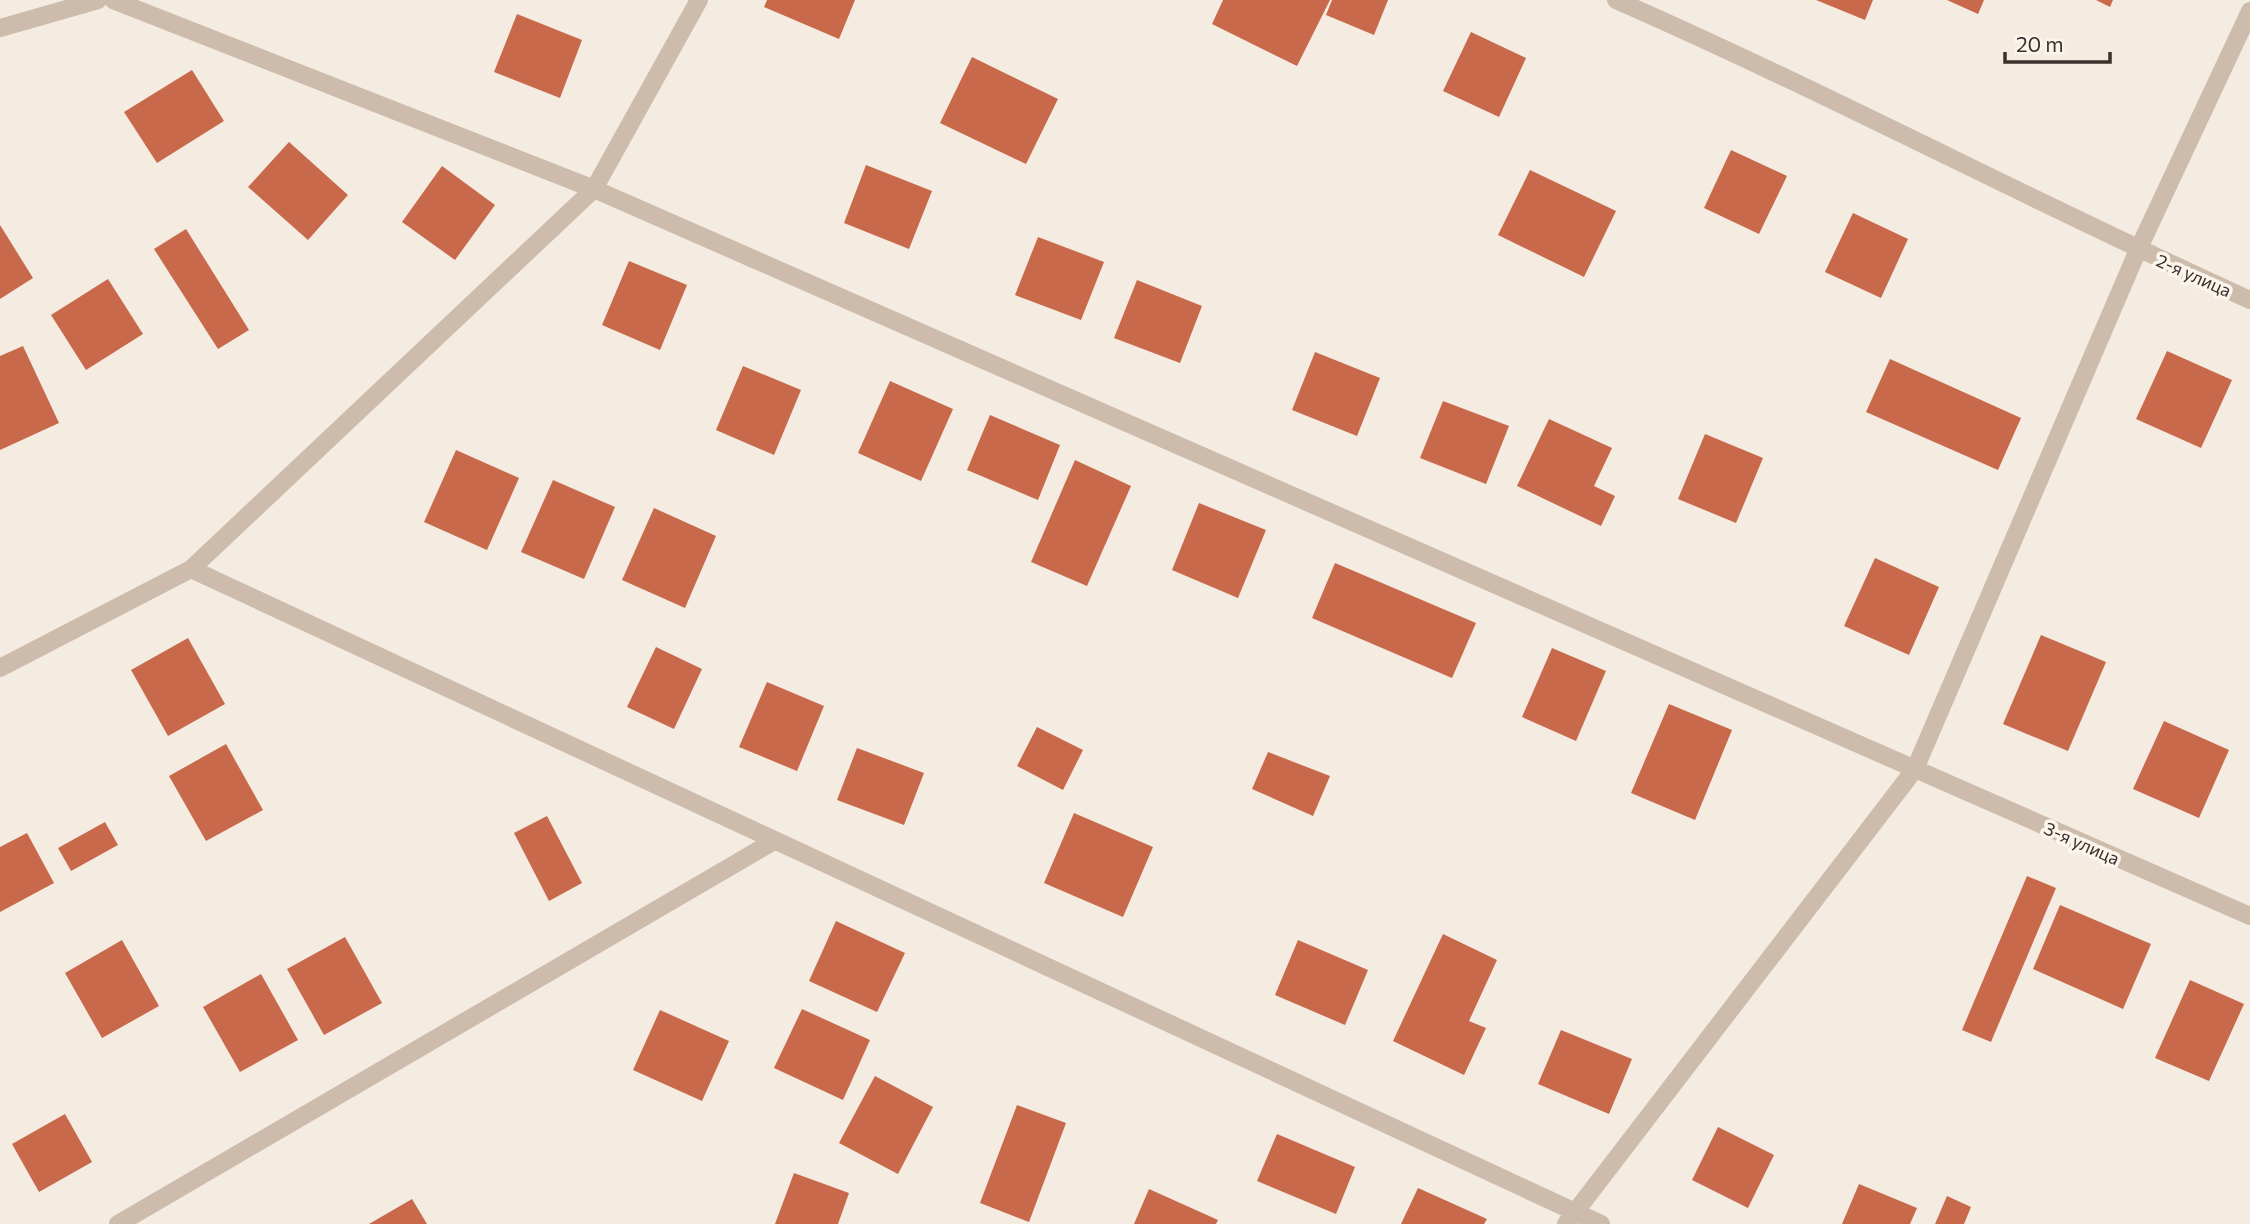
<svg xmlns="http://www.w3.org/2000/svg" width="2250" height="1224" font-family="Commissioner,sans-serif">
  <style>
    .building { fill: #c8694b }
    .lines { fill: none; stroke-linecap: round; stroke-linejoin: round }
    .minor { stroke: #cdbbac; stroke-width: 18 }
    .labels { text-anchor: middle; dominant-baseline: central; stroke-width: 7; stroke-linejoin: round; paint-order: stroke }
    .street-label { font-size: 18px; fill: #3b302b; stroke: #fbf5ee }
  </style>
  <rect width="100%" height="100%" fill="#f4ebe1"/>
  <!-- building -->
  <g class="building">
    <polygon points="767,0 855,0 839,39 764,7"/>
    <polygon points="1223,0 1330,0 1297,66 1212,24"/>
    <polygon points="1332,0 1388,0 1374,35 1326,15"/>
    <polygon points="1816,0 1873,0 1865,20"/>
    <polygon points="1947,0 1984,0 1978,14"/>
    <polygon points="2096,0 2113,0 2110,7"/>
    <polygon points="517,14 582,40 560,98 494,72"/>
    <polygon points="1471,32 1526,58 1499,117 1443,91"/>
    <polygon points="972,57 1058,99 1026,164 940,123"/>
    <polygon points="192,70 224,121 157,163 124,112"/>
    <polygon points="289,142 348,195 308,240 248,187"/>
    <polygon points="1731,150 1787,176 1759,234 1704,208"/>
    <polygon points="866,165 932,191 909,249 844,223"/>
    <polygon points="442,166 495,205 455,260 402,222"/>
    <polygon points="1530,170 1616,211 1584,277 1498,235"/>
    <polygon points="1853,213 1908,239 1881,298 1825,272"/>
    <polygon points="0,225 33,278 0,299"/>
    <polygon points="186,229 249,330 218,349 154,249"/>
    <polygon points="1038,237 1104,262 1081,320 1015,295"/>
    <polygon points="629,261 687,285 660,350 602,325"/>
    <polygon points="108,279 143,334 86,370 51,315"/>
    <polygon points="1137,280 1202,306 1180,363 1114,338"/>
    <polygon points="23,346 59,423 0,450 0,356"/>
    <polygon points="2167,351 2232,380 2201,448 2136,419"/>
    <polygon points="1315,352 1380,378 1357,436 1292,410"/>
    <polygon points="1890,359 2021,418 1998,470 1866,412"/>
    <polygon points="743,366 801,390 774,455 716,430"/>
    <polygon points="890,381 953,409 921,481 858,453"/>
    <polygon points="1443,401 1509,426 1486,484 1420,458"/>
    <polygon points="990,415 1060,445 1038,500 967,470"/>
    <polygon points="1549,419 1612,448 1594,486 1615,496 1601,526 1517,486"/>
    <polygon points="1705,434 1763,458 1736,523 1678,499"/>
    <polygon points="456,450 519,478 487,550 424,522"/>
    <polygon points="1075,460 1131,486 1087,586 1031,562"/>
    <polygon points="553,480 615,507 584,579 521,552"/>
    <polygon points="1199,503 1266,530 1238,598 1172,570"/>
    <polygon points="654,508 716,536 685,608 622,580"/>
    <polygon points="1875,558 1939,587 1909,655 1844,626"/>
    <polygon points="1335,563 1476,623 1452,678 1312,618"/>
    <polygon points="2041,635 2106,662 2068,751 2003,724"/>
    <polygon points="188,638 225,704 168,736 131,670"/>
    <polygon points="656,647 702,669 674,729 627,707"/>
    <polygon points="1552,648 1606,671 1576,741 1522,717"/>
    <polygon points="767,682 824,706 797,771 739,747"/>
    <polygon points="1669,704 1732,730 1695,820 1631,793"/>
    <polygon points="2164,721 2229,750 2199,818 2133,789"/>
    <polygon points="1037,727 1083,750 1063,790 1017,766"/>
    <polygon points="226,744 263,810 206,841 169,776"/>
    <polygon points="857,748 924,773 904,825 837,800"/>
    <polygon points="1268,752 1330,776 1313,816 1252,789"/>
    <polygon points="1074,813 1153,847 1123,917 1044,883"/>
    <polygon points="547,816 582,883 549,901 514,833"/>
    <polygon points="105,822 118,845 71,871 58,848"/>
    <polygon points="27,833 54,883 0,912 0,847"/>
    <polygon points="2027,876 2056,888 1991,1042 1962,1030"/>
    <polygon points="2060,905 2151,944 2123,1009 2033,969"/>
    <polygon points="836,921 905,953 877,1012 809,981"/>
    <polygon points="1443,934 1497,960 1469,1021 1486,1028 1464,1075 1393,1041"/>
    <polygon points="345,937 382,1003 324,1035 287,969"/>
    <polygon points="122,940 159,1006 102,1038 65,973"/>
    <polygon points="1298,940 1368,970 1345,1025 1275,995"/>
    <polygon points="261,974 298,1040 240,1072 203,1007"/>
    <polygon points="2190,980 2244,1004 2209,1081 2155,1058"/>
    <polygon points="802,1009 870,1040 843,1100 774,1068"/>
    <polygon points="660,1010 729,1041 702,1101 633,1070"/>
    <polygon points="1561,1030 1632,1059 1609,1114 1538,1084"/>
    <polygon points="875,1076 933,1107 898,1174 839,1143"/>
    <polygon points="1017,1105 1066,1123 1029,1222 980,1203"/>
    <polygon points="65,1114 92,1162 39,1192 12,1144"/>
    <polygon points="1718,1127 1774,1155 1748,1208 1692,1180"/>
    <polygon points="1277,1134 1355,1167 1336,1214 1257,1181"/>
    <polygon points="794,1173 849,1193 838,1224 775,1224"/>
    <polygon points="1859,1184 1917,1208 1910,1224 1842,1224"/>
    <polygon points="1418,1188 1487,1219 1484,1224 1401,1224"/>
    <polygon points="1149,1189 1218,1220 1216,1224 1134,1224"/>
    <polygon points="1947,1196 1971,1207 1964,1224 1935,1224"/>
    <polygon points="412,1199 427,1224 369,1224"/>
  </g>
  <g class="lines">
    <!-- minor -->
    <g class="minor">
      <polyline points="113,0 594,189 2250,916"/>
      <path d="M1616,0C1830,94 2037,204 2250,300"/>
      <polyline points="0,28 98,0"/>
      <polyline points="191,569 1601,1224"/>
      <polyline points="0,668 191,569 594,189 699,0"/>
      <polyline points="118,1224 774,841"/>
      <polyline points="1566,1224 1915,769 2138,250 2250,11"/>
    </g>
  </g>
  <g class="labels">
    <!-- street labels -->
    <g class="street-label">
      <text transform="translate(2194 275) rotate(24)">2-я улица</text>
      <text transform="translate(2082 843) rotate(24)">3-я улица</text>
    </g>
  </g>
  <!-- scale -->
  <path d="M2005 52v10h105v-10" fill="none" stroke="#3b302b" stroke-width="3.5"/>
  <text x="2016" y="52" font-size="21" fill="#3b302b" stroke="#fbf5ee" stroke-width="5" paint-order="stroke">20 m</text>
</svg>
